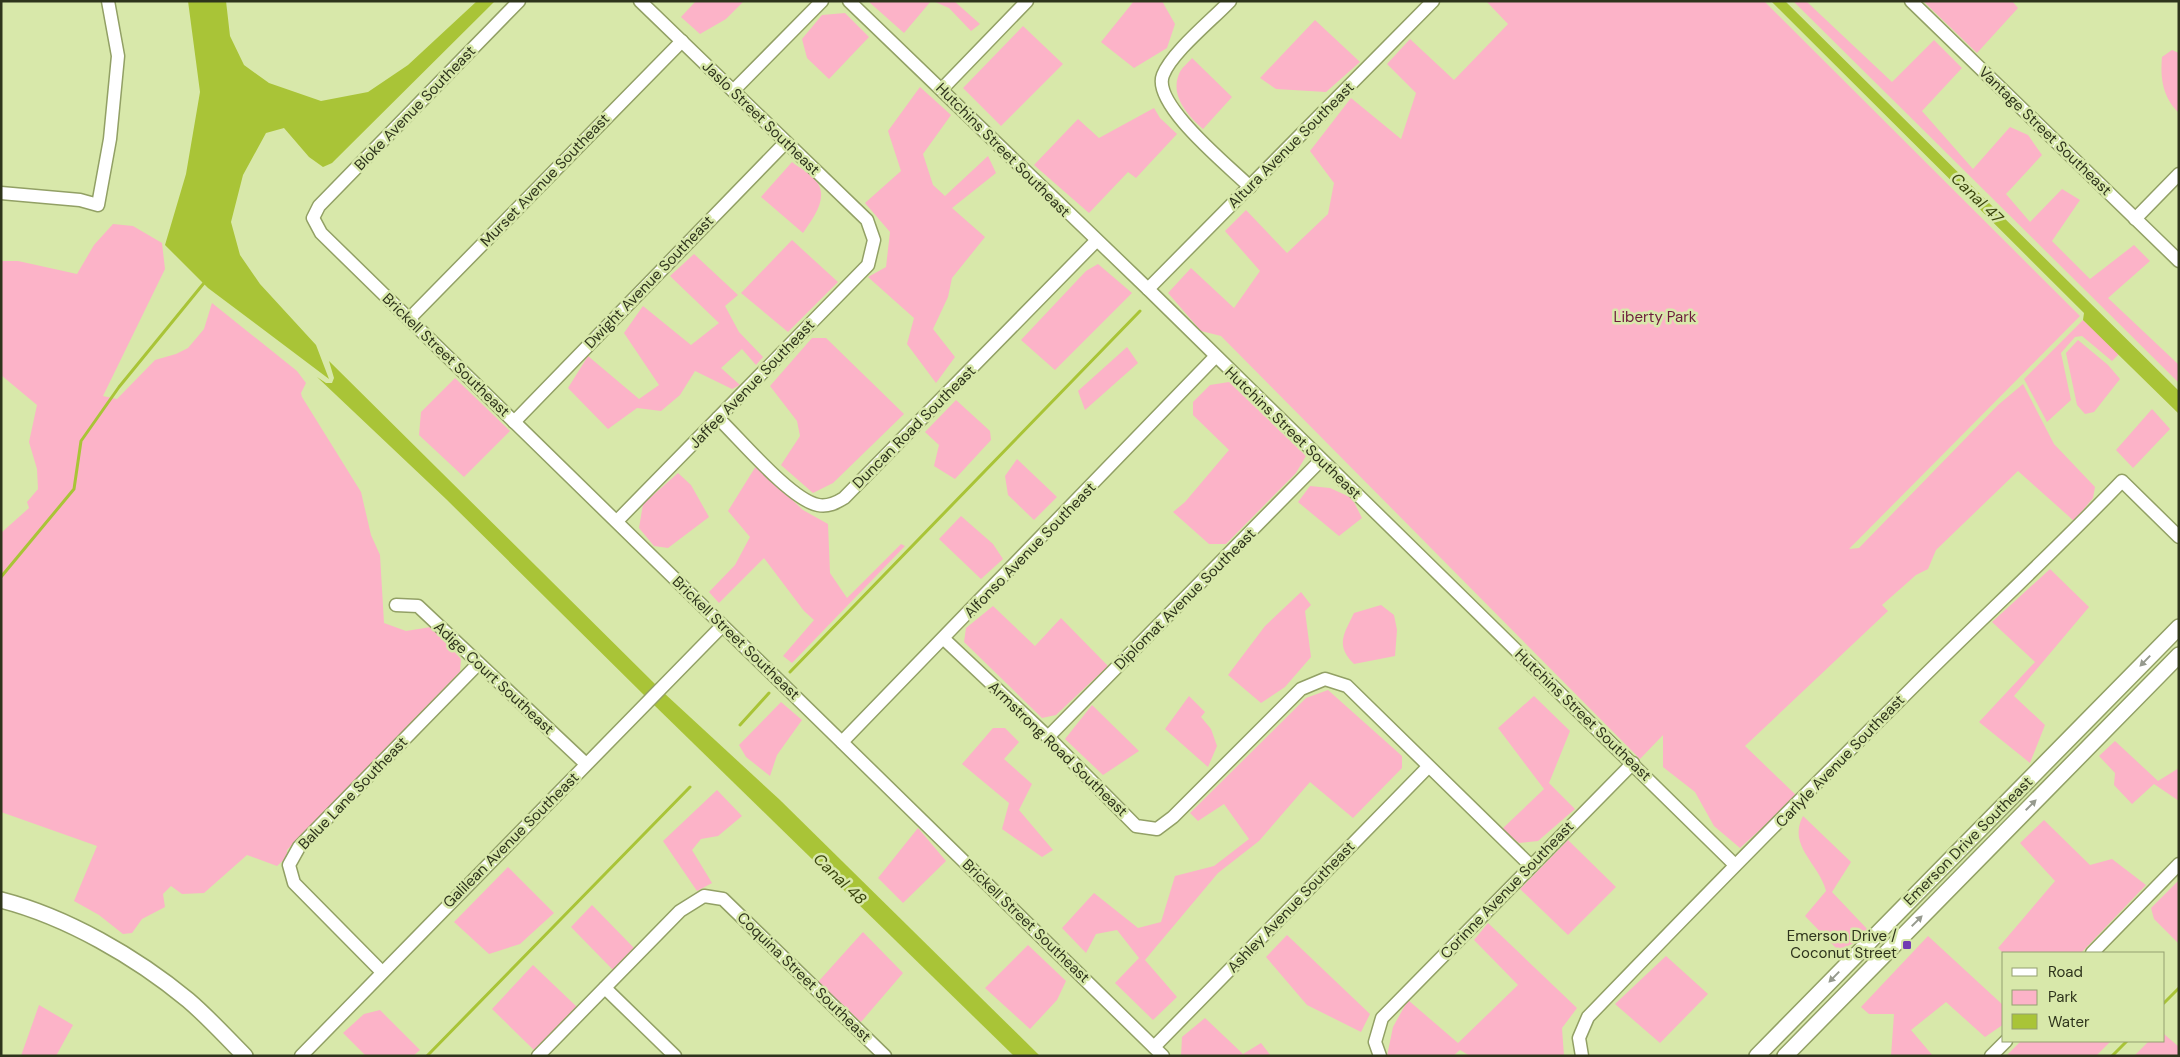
<svg xmlns="http://www.w3.org/2000/svg" width="2180" height="1057" font-family="'DM Sans',sans-serif">
  <style>
    .green { fill: #fcb3c8 }
    .water { fill: #a9c437 }
    .lines { fill: none; stroke-linecap: round; stroke-linejoin: round }
    .stream { stroke: #a9c437; stroke-width: 3 }
    .minor-casing { stroke: #92a065; stroke-width: 15 }
    .tertiary-casing { stroke: #92a065; stroke-width: 18 }
    .minor { stroke: #fff; stroke-width: 12 }
    .tertiary { stroke: #fff; stroke-width: 15 }
    .oneway { fill: #969a8e }
    .poi-dot { fill: #713cb3; stroke: #d8e8aa; stroke-width: 2 }
    .labels { text-anchor: middle; dominant-baseline: central; stroke-width: 5; stroke-linejoin: round; paint-order: stroke }
    .street-label { font-size: 15px; fill: #2e341c; stroke: #d8e8aa }
    .park-label { font-size: 15px; fill: #6c1b3c; stroke: #d8e8aa }
    .poi-label { font-size: 15px; fill: #2e341c; stroke: #d8e8aa; text-anchor: end }
    .water-label { font-size: 16px; font-style: italic; fill: #3b450e; stroke: #d8e8aa }
  </style>
  <rect width="100%" height="100%" fill="#d8e8aa"/>
  <!-- green -->
  <g class="green">
    <polygon points="696,1 744,1 726,19 700,34 681,17"/>
    <polygon points="868,1 931,1 904,33"/>
    <polygon points="933,1 954,1 980,24 971,31 949,8"/>
    <polygon points="1134,1 1162,1 1175,24 1167,48 1134,68 1101,42"/>
    <polygon points="1486,1 1764,1 2080,316 1849,549 1859,548 1998,405 2023,384 2054,444 2095,487 2093,498 2074,521 2018,471 1936,550 1928,569 1916,575 1882,605 1888,611 1745,746 1797,796 1740,848 1714,826 1695,792 1663,767 1663,735 1640,759 1221,336 1201,331 1168,293 1191,268 1234,308 1260,271 1225,231 1246,210 1287,253 1328,214 1334,183 1310,151 1351,98 1401,139 1416,93 1387,64 1410,39 1454,80 1508,24"/>
    <polygon points="1793,1 1806,1 1892,82 1934,40 1962,68 1922,111 1973,169 2010,127 2028,135 2042,155 2006,194 2030,222 2062,189 2080,200 2052,241 2090,279 2134,245 2150,261 2108,298 2179,365 2179,383"/>
    <polygon points="2012,1 2018,8 1977,53 1924,2"/>
    <polygon points="845,13 869,37 829,79 807,58 802,39 822,15"/>
    <polygon points="1315,20 1360,62 1326,92 1276,89 1260,78"/>
    <polygon points="1023,26 1063,64 1001,126 963,88"/>
    <path d="M2172,50L2179,53V113C2163,98 2160,79 2162,57Z"/>
    <path d="M1192,58L1232,97L1203,129C1187,115 1170,95 1179,74C1181,68 1188,63 1192,58Z"/>
    <polygon points="920,87 951,115 923,154 933,185 945,196 988,156 996,173 952,208 985,237 952,278 948,297 933,329 955,357 936,383 907,344 914,318 868,277 886,267 890,232 865,203 901,171 888,131"/>
    <polygon points="1154,108 1160,118 1177,134 1136,178 1128,172 1089,213 1034,165 1078,119 1099,138"/>
    <path d="M792,162C799,168 812,174 817,182C829,199 812,219 803,233L761,197Z"/>
    <polygon points="113,224 133,226 162,243 165,269 103,396 117,399 155,360 176,354 188,348 204,329 212,303 297,371 306,383 301,393 302,397 361,492 371,535 380,555 384,623 406,631 431,627 461,659 460,672 287,850 287,857 277,866 247,855 204,893 182,894 171,886 163,894 165,907 142,919 132,933 123,934 99,915 74,901 97,846 1,812 1,533 29,508 27,502 38,489 37,469 29,442 37,405 1,375 1,261 18,261 77,274 94,245"/>
    <polygon points="792,240 838,282 788,332 741,293"/>
    <polygon points="694,254 738,295 725,306 739,332 763,357 756,365 742,349 721,368 740,385 732,389 695,371 680,395 661,411 637,408 608,429 568,388 588,356 639,399 659,385 624,333 643,306 691,345 719,323 670,276"/>
    <polygon points="1098,264 1132,293 1055,370 1021,340 1086,271"/>
    <polygon points="2083,320 2119,354 2112,361 2082,336 2075,337 2061,353 2071,400 2047,422 2024,379"/>
    <polygon points="812,338 826,338 904,414 833,483 813,493 781,465 800,436 797,421 770,386"/>
    <polygon points="2078,340 2108,365 2120,379 2094,412 2085,414 2077,405 2066,353"/>
    <polygon points="1127,347 1138,363 1085,410 1078,391"/>
    <polygon points="455,378 510,431 464,477 419,435 421,412"/>
    <polygon points="1229,382 1306,456 1296,473 1226,544 1209,544 1173,512 1185,502 1229,450 1193,415 1193,402 1210,385"/>
    <polygon points="956,400 990,431 991,440 955,479 934,466 939,445 925,432"/>
    <polygon points="2152,409 2170,429 2133,468 2116,450"/>
    <polygon points="1017,459 1057,497 1034,520 1008,495 1005,476"/>
    <polygon points="756,466 803,510 828,524 830,573 847,598 901,544 905,546 792,663 783,656 814,620 804,611 764,558 719,603 709,592 735,565 750,537 728,511"/>
    <polygon points="678,473 691,485 709,517 668,548 654,546 639,528 643,504"/>
    <polygon points="1310,486 1330,488 1352,498 1362,518 1339,536 1298,502"/>
    <polygon points="961,516 993,544 1003,559 981,579 939,539"/>
    <polygon points="2050,569 2089,607 2014,696 2045,725 2030,763 1979,722 2035,662 1992,622"/>
    <polygon points="1301,592 1311,605 1305,611 1311,657 1285,687 1261,703 1228,675 1265,626"/>
    <path d="M1381,605L1394,615L1397,630L1395,656L1354,664C1335,645 1344,634 1354,613Z"/>
    <polygon points="993,606 1035,646 1061,618 1108,666 1056,715 1042,718 964,642 966,628"/>
    <polygon points="1328,690 1402,756 1402,768 1353,818 1310,782 1259,841 1218,873 1145,960 1177,997 1153,1020 1115,983 1139,958 1117,930 1096,934 1086,953 1062,928 1094,893 1138,928 1161,922 1175,876 1214,866 1249,839 1224,804 1198,821 1190,813 1306,698"/>
    <polygon points="1189,696 1205,712 1201,717 1211,729 1217,746 1208,767 1165,729"/>
    <polygon points="1534,696 1570,731 1549,783 1575,809 1538,841 1519,843 1502,829 1544,789 1498,728"/>
    <polygon points="781,702 802,720 777,755 770,776 746,757 739,745"/>
    <polygon points="1092,705 1139,751 1103,775 1065,739"/>
    <polygon points="993,728 1005,728 1019,742 1004,759 1032,784 1019,810 1053,850 1042,857 1002,829 1009,803 962,764"/>
    <polygon points="2115,741 2158,781 2179,768 2179,801 2154,784 2132,804 2114,785 2115,773 2099,756"/>
    <polygon points="717,790 742,816 718,836 701,839 692,850 712,883 697,891 663,841"/>
    <path d="M1803,816L1851,862L1832,892L1869,931L1859,941L1838,950L1805,916L1826,891C1819,863 1787,846 1803,816Z"/>
    <polygon points="2044,820 2090,865 2112,859 2146,885 2081,953 2004,954 1998,948 2055,881 2020,843"/>
    <polygon points="918,828 946,861 903,903 878,878"/>
    <polygon points="1568,840 1616,887 1568,935 1520,889"/>
    <polygon points="508,867 554,913 520,944 489,954 454,922"/>
    <polygon points="2179,880 2179,944 2154,919 2151,908"/>
    <polygon points="592,905 634,948 614,971 571,927"/>
    <polygon points="1488,923 1577,1008 1562,1028 1564,1056 1470,1056 1460,1050 1453,1056 1387,1056 1393,1027 1408,1000 1458,1043 1518,985 1474,940"/>
    <polygon points="863,932 903,973 861,1022 818,982"/>
    <polygon points="1287,935 1370,1014 1361,1032 1307,1005 1266,957"/>
    <polygon points="1928,936 2004,1006 2004,1024 1985,1037 1946,1002 1911,1030 1933,1056 1891,1056 1894,1014 1869,1014 1861,1007"/>
    <polygon points="1028,945 1066,981 1057,1000 1030,1029 985,988"/>
    <polygon points="1666,956 1708,994 1660,1043 1615,1004"/>
    <polygon points="533,965 577,1007 535,1051 492,1009"/>
    <polygon points="39,1005 73,1025 56,1056 21,1056"/>
    <polygon points="380,1010 420,1050 413,1056 366,1056 343,1033 364,1014"/>
    <polygon points="1205,1018 1243,1054 1261,1043 1271,1056 1181,1056 1182,1037"/>
    <polygon points="2164,1034 2179,1047 2179,1056 2134,1056 2149,1041 2164,1041"/>
    <polygon points="2021,1041 2111,1041 2096,1056 2006,1056"/>
  </g>
  <!-- water -->
  <g class="water">
    <polygon points="188,1 226,1 230,36 244,65 269,83 321,101 368,92 408,65 477,1 495,1 332,163 323,167 309,157 284,128 266,133 243,175 231,222 240,255 260,284 316,345 329,379 208,288 165,245 186,174 200,92"/>
    <polygon points="1771,1 1785,1 2179,391 2179,414 2083,320 2084,313"/>
    <polygon points="329,361 656,685 645,696 446,499 317,377 326,383 332,383 334,378"/>
    <polygon points="664,693 780,800 1040,1056 1014,1056 653,704"/>
  </g>
  <g class="lines">
    <!-- stream -->
    <g class="stream">
      <polyline points="1,577 74,489 81,441 119,387 204,283"/>
      <polyline points="790,672 1140,311"/>
      <polyline points="740,725 769,693"/>
      <polyline points="2164,1003 2179,988"/>
      <polyline points="427,1056 690,787"/>
      <polyline points="2112,1056 2127,1041"/>
    </g>
    <!-- minor casing -->
    <g class="minor-casing">
      <g id="minor">
        <polyline points="519,1 319,206 313,218 321,233 1163,1056"/>
        <polyline points="849,1 1148,289 1735,865"/>
        <path d="M1230,1C1212,20 1172,52 1163,75C1151,104 1230,167 1250,187"/>
        <polyline points="1911,1 2179,261"/>
        <polyline points="942,89 1027,1"/>
        <polyline points="734,90 822,1"/>
        <polyline points="1,193 80,200 98,205 110,139 118,56 108,1"/>
        <polyline points="2135,219 2179,174"/>
        <polyline points="1148,289 1433,1"/>
        <polyline points="409,319 682,41"/>
        <path d="M718,418C740,439 791,500 818,505C828,507 836,503 844,498L1096,241"/>
        <polyline points="514,422 785,143"/>
        <polyline points="617,521 868,265 874,240 867,220 640,1"/>
        <polyline points="396,605 418,606 586,764"/>
        <polyline points="944,639 1048,737 1136,826 1157,829 1173,817 1301,689 1325,679 1347,686 1531,866"/>
        <polyline points="1048,737 1321,460"/>
        <polyline points="842,742 1215,357"/>
        <polyline points="2092,953 2179,864"/>
        <polyline points="382,972 294,883 289,865 299,847 478,664"/>
        <polyline points="605,988 675,1056"/>
        <polyline points="1154,1047 1428,767"/>
        <polyline points="301,1056 722,626"/>
        <polyline points="538,1056 680,911 704,896 723,899 885,1056"/>
        <polyline points="1380,1056 1375,1042 1382,1018 1633,763"/>
        <path d="M1582,1056L1579,1038L1588,1017C1695,906 1802,797 1911,689C1981,619 2054,552 2122,481L2179,537"/>
        <polyline points="1991,1056 2006,1041"/>
      </g>
    </g>
    <!-- tertiary casing -->
    <g class="tertiary-casing">
      <g id="tertiary">
        <path d="M1,900C67,917 136,957 188,1000C208,1017 226,1037 245,1056"/>
        <polyline points="1757,1056 2179,627"/>
        <polyline points="1785,1056 2179,655"/>
      </g>
    </g>
    <!-- minor -->
    <use href="#minor" class="minor"/>
    <!-- tertiary -->
    <use href="#tertiary" class="tertiary"/>
  </g>
  <!-- one-way arrows -->
  <defs><path id="oneway-solid" d="M-6-.8H1V-3.2L6.5 0L1 3.2V.8H-6Z" transform="scale(1.25)"/></defs>
  <g class="oneway">
    <use href="#oneway-solid" transform="translate(2145 661) rotate(134)"/>
    <use href="#oneway-solid" transform="translate(2031 805) rotate(-45)"/>
    <use href="#oneway-solid" transform="translate(1917 921) rotate(-45)"/>
    <use href="#oneway-solid" transform="translate(1834 977) rotate(134)"/>
  </g>
  <!-- markers -->
  <rect class="poi-dot" x="1902" y="940" width="10" height="10" rx="2.5"/>
  <g class="labels">
    <!-- street labels -->
    <g class="street-label">
      <text transform="translate(415 108) rotate(-46)">Bloke Avenue Southeast</text>
      <text transform="translate(761 118) rotate(44)">Jaslo Street Southeast</text>
      <text transform="translate(2045 131) rotate(44)">Vantage Street Southeast</text>
      <text transform="translate(1291 145) rotate(-45)">Altura Avenue Southeast</text>
      <text transform="translate(1003 150) rotate(45)">Hutchins Street Southeast</text>
      <text transform="translate(545 180) rotate(-46)">Murset Avenue Southeast</text>
      <text transform="translate(649 282) rotate(-46)">Dwight Avenue Southeast</text>
      <text transform="translate(446 355) rotate(44)">Brickell Street Southeast</text>
      <text transform="translate(752 384) rotate(-46)">Jaffee Avenue Southeast</text>
      <text transform="translate(914 427) rotate(-45)">Duncan Road Southeast</text>
      <text transform="translate(1293 433) rotate(44)">Hutchins Street Southeast</text>
      <text transform="translate(1030 550) rotate(-46)">Alfonso Avenue Southeast</text>
      <text transform="translate(1185 599) rotate(-45)">Diplomat Avenue Southeast</text>
      <text transform="translate(736 638) rotate(44)">Brickell Street Southeast</text>
      <text transform="translate(494 678) rotate(43)">Adige Court Southeast</text>
      <text transform="translate(1583 715) rotate(44)">Hutchins Street Southeast</text>
      <text transform="translate(1058 749) rotate(44)">Armstrong Road Southeast</text>
      <text transform="translate(1840 761) rotate(-46)">Carlyle Avenue Southeast</text>
      <text transform="translate(353 793) rotate(-46)">Balue Lane Southeast</text>
      <text transform="translate(511 840) rotate(-45)">Galilean Avenue Southeast</text>
      <text transform="translate(1968 841) rotate(-45)">Emerson Drive Southeast</text>
      <text transform="translate(1507 890) rotate(-46)">Corinne Avenue Southeast</text>
      <text transform="translate(1291 907) rotate(-46)">Ashley Avenue Southeast</text>
      <text transform="translate(1026 921) rotate(44)">Brickell Street Southeast</text>
      <text transform="translate(804 977) rotate(44)">Coquina Street Southeast</text>
    </g>
    <!-- park labels -->
    <g class="park-label">
      <text x="1655" y="317">Liberty Park</text>
    </g>
    <!-- poi labels -->
    <g class="poi-label">
      <text x="1897" y="936">Emerson Drive /<tspan x="1897" dy="17">Coconut Street</tspan></text>
    </g>
    <!-- water labels -->
    <g class="water-label">
      <text transform="translate(1977 198) rotate(44)">Canal 47</text>
      <text transform="translate(840 879) rotate(44)">Canal 48</text>
    </g>
  </g>
  <!-- border -->
  <rect width="2180" height="1057" fill="none" stroke="#2e341c" stroke-width="5"/>
  <!-- legend -->
  <rect x="2002" y="952" width="162" height="90" fill="#d8e8aa" stroke="#94a071"/>
  <rect x="2012" y="968" width="25" height="8" fill="#ffffff" stroke="#94a071"/>
  <text x="2048" y="977" font-size="15" fill="#2e341c">Road</text>
  <rect x="2012" y="990" width="25" height="15" fill="#fcb3c8" stroke="#94a071"/>
  <text x="2048" y="1002" font-size="15" fill="#2e341c">Park</text>
  <rect x="2012" y="1014" width="25" height="15" fill="#a9c437" stroke="#94a071"/>
  <text x="2048" y="1027" font-size="15" fill="#2e341c">Water</text>
</svg>
